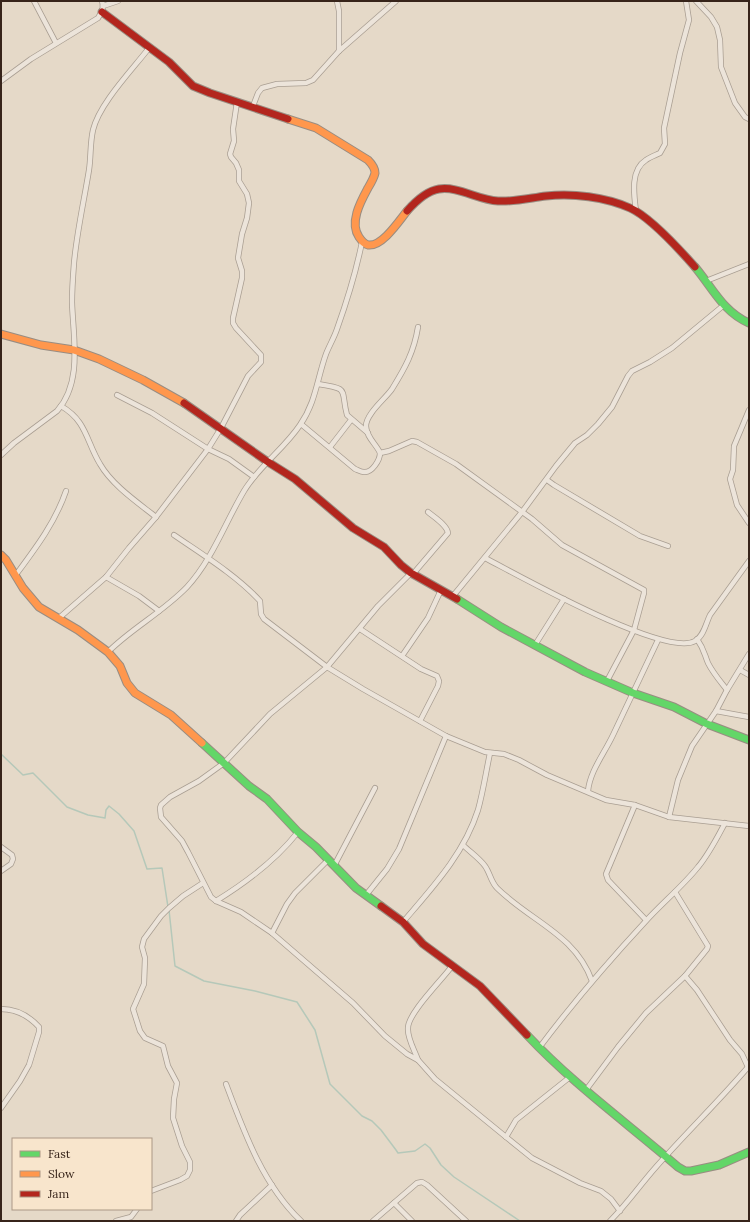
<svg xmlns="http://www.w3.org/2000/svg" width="750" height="1222" font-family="Lora,serif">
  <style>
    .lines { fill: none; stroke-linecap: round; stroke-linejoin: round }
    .stream { stroke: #b5c8b9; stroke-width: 1.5 }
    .street-casing { stroke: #a99e92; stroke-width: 6 }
    .fast-casing { stroke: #998d82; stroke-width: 9 }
    .slow-casing { stroke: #998d82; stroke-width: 9 }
    .jam-casing { stroke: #998d82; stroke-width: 9 }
    .street { stroke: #ece4da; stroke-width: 4.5 }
    .fast { stroke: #63d668; stroke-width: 7 }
    .slow { stroke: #ff974d; stroke-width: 7 }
    .jam { stroke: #b3261e; stroke-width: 7 }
  </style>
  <rect width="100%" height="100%" fill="#e5d9c8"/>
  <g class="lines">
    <!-- stream -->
    <g class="stream">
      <polyline points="1,754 23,775 33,773 67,807 88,815 105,818 106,810 109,806 119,814 134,831 147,869 162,868 168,907"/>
      <polyline points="169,910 175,966 204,981 255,991 297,1002 315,1030 330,1084 362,1116 372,1121 381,1130 396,1150 398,1153 415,1151 425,1144 430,1148 441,1165 454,1177 520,1221"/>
    </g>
    <!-- street casing -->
    <g class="street-casing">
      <g id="street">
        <polyline points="34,1 56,43"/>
        <polyline points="337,1 339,11 339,51"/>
        <polyline points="696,1 711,17 717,27 720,40 721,67 735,103 745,117 749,119"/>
        <polyline points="103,6 118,1"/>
        <path d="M1,81L31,59L98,18C102,12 104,8 102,1"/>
        <polyline points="253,106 258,93 262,88 277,84 306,83 313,80 339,51 396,1"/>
        <path d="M636,211C634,195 630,170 646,160C650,157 656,155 660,153L665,144L664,128L680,53L689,20L686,1"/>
        <polyline points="706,281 749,264"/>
        <path d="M318,384C351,389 340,389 347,415L368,433"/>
        <polyline points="117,395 152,413 208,449 229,459 254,477"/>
        <path d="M61,406C87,421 86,441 100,464C112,485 137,502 156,517"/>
        <polyline points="749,410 734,446 733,470 730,479 737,505 749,523"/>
        <path d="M301,424L355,469C358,470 361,472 364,472C372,473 380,460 380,453C377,445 366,437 366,426C366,414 385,399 392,389C405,368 414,352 418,327"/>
        <polyline points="330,447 351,420"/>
        <polyline points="380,453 389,451 412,441 417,442 456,464 532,519 562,545 644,590 644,593 634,630 607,681"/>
        <path d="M1,455L14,443L57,411C83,382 73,337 72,302C72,289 73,276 74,263C77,231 84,201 89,170C91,157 90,143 93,130C99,104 132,70 149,48"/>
        <polyline points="547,480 554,485 640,536 668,546"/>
        <path d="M174,535C203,555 236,575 260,601L261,614L264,619L327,667L363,689L446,736L485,752L504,754L519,760L547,775L606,800L635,805L669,817L749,826"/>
        <path d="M485,558C518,575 665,658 695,641C704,636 706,623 710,615L749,561"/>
        <polyline points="411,573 378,606 327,667 270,714 224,763 199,781 170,797 161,805 160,808 161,817 182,841 188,852 211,897 216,901 241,912 272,933 353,1003 385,1036 407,1054 418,1060 435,1079 506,1137 532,1158 580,1183 601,1191 611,1199 620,1211"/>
        <path d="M413,574L448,533C447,525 434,517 428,512"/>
        <path d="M15,576C35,549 55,523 66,491"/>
        <polyline points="106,577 139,596 159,611"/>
        <polyline points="453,596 522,512 556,466 575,443 587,435 598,424 612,407 628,376 632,371 650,362 672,348 724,305"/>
        <polyline points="59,618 106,577 129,548 156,517 208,449 221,428 248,376 261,362 261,355 236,328 233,323 233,318 242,278 242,271 238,258 242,234 247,218 249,203 247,194 239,181 239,170 236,163 231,157 230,154 234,141 233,129 237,102"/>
        <polyline points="360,629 421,669 437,676 439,681 438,686 420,721"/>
        <path d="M697,639C704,649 704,653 708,663C713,673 720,681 727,690"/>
        <polyline points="535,645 564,599"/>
        <path d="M108,652C132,628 163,612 187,587C212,560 225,523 244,491C259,466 284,449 300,425C316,402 317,379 326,354C329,346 334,338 337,329C347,301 356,272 362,242"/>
        <polyline points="402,656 428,618 441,590"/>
        <polyline points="740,670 749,675"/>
        <polyline points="716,711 749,717"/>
        <path d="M588,791C590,771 604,754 613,735C628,703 643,671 658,640"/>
        <polyline points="635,805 606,874 608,880 646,920"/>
        <polyline points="669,817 678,780 692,746 716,711 727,690 749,654"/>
        <path d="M463,845C470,852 479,858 485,866C490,873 491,882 497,888C530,921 575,934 592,981"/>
        <polyline points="1,847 12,855 13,859 11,864 1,871"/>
        <polyline points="334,866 375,788"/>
        <polyline points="366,895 387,869 399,849 446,736"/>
        <path d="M216,901C247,882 275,861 298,832"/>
        <path d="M403,922C432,888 464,854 478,810C483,792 486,772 490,753"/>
        <polyline points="272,933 287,904 295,893 328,860"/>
        <polyline points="685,976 697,990 730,1040 742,1054 748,1067"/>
        <path d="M1,1009C16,1009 29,1016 39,1027V1032L29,1065L20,1081L1,1108"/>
        <path d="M539,1048C572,1004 608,962 645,922C662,903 682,887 698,867C709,854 717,838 725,823"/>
        <path d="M418,1060C415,1051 407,1038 408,1028C408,1013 442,980 452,966"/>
        <path d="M226,1084C244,1132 263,1185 301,1221"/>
        <polyline points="586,1090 618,1047 646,1013 685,976 707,949 708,946 675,892"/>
        <polyline points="506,1137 516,1120 570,1077"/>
        <polyline points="151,1191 180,1180 187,1176 190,1170 190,1162 182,1146 173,1118 174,1099 177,1083 168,1066 163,1046 145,1038 140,1031 133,1009 144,984 145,958 142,947 144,939 161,916 169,908 183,896 203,883"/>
        <polyline points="394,1203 412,1221"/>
        <polyline points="116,1221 131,1217 137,1209"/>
        <polyline points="236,1221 240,1215 272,1185"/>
        <polyline points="373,1221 417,1183 422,1182 427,1185 466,1221"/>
        <path d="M610,1221C627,1204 640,1185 656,1167C686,1133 719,1101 749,1066"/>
      </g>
    </g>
    <!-- fast casing -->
    <g class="fast-casing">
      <g id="fast">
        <path d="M695,267C712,287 723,312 749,323"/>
        <polyline points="457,599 501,627 585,672 633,693 674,707 707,724 749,740"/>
        <polyline points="202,743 249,786 267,799 298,832 316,847 356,888 381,906"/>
        <path d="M527,1035C573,1084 627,1123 678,1167L685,1171H691L719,1165L749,1152"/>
      </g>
    </g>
    <!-- slow casing -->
    <g class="slow-casing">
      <g id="slow">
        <path d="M288,119L316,128L368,160C372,164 375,168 375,173C374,178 371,183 368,188C361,201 349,222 359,237C361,240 364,244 368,245C382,247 399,221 407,211"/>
        <polyline points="1,334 41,345 74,350 99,359 143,380 184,403"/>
        <polyline points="1,555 6,560 23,588 39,607 78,630 108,652 120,666 127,683 135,693 171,715 202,743"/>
      </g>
    </g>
    <!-- jam casing -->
    <g class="jam-casing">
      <g id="jam">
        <polyline points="102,12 169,62 193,86 210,93 288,119"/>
        <path d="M407,211C415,202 426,191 439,189C458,186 478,200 498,201C514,202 530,198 546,196C573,193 605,197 630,208C650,217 680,250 695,267"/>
        <polyline points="184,403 268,462 295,479 353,528 384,547 401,565 411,573 457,599"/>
        <polyline points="381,906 403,922 423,944 480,986 527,1035"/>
      </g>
    </g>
    <!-- street -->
    <use href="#street" class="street"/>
    <!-- fast -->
    <use href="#fast" class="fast"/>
    <!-- slow -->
    <use href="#slow" class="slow"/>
    <!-- jam -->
    <use href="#jam" class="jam"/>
  </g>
  <!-- border -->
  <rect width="750" height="1222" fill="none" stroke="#37241a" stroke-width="4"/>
  <!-- legend -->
  <rect x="12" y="1138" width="140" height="72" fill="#f8e5cc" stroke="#ab9885"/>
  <rect x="20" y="1151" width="20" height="6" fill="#63d668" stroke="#ab9885"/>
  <text x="48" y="1158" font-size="12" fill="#37241a">Fast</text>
  <rect x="20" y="1171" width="20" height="6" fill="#ff974d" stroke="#ab9885"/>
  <text x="48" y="1178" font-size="12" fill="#37241a">Slow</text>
  <rect x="20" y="1191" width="20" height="6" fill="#b3261e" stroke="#ab9885"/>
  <text x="48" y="1198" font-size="12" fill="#37241a">Jam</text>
</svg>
